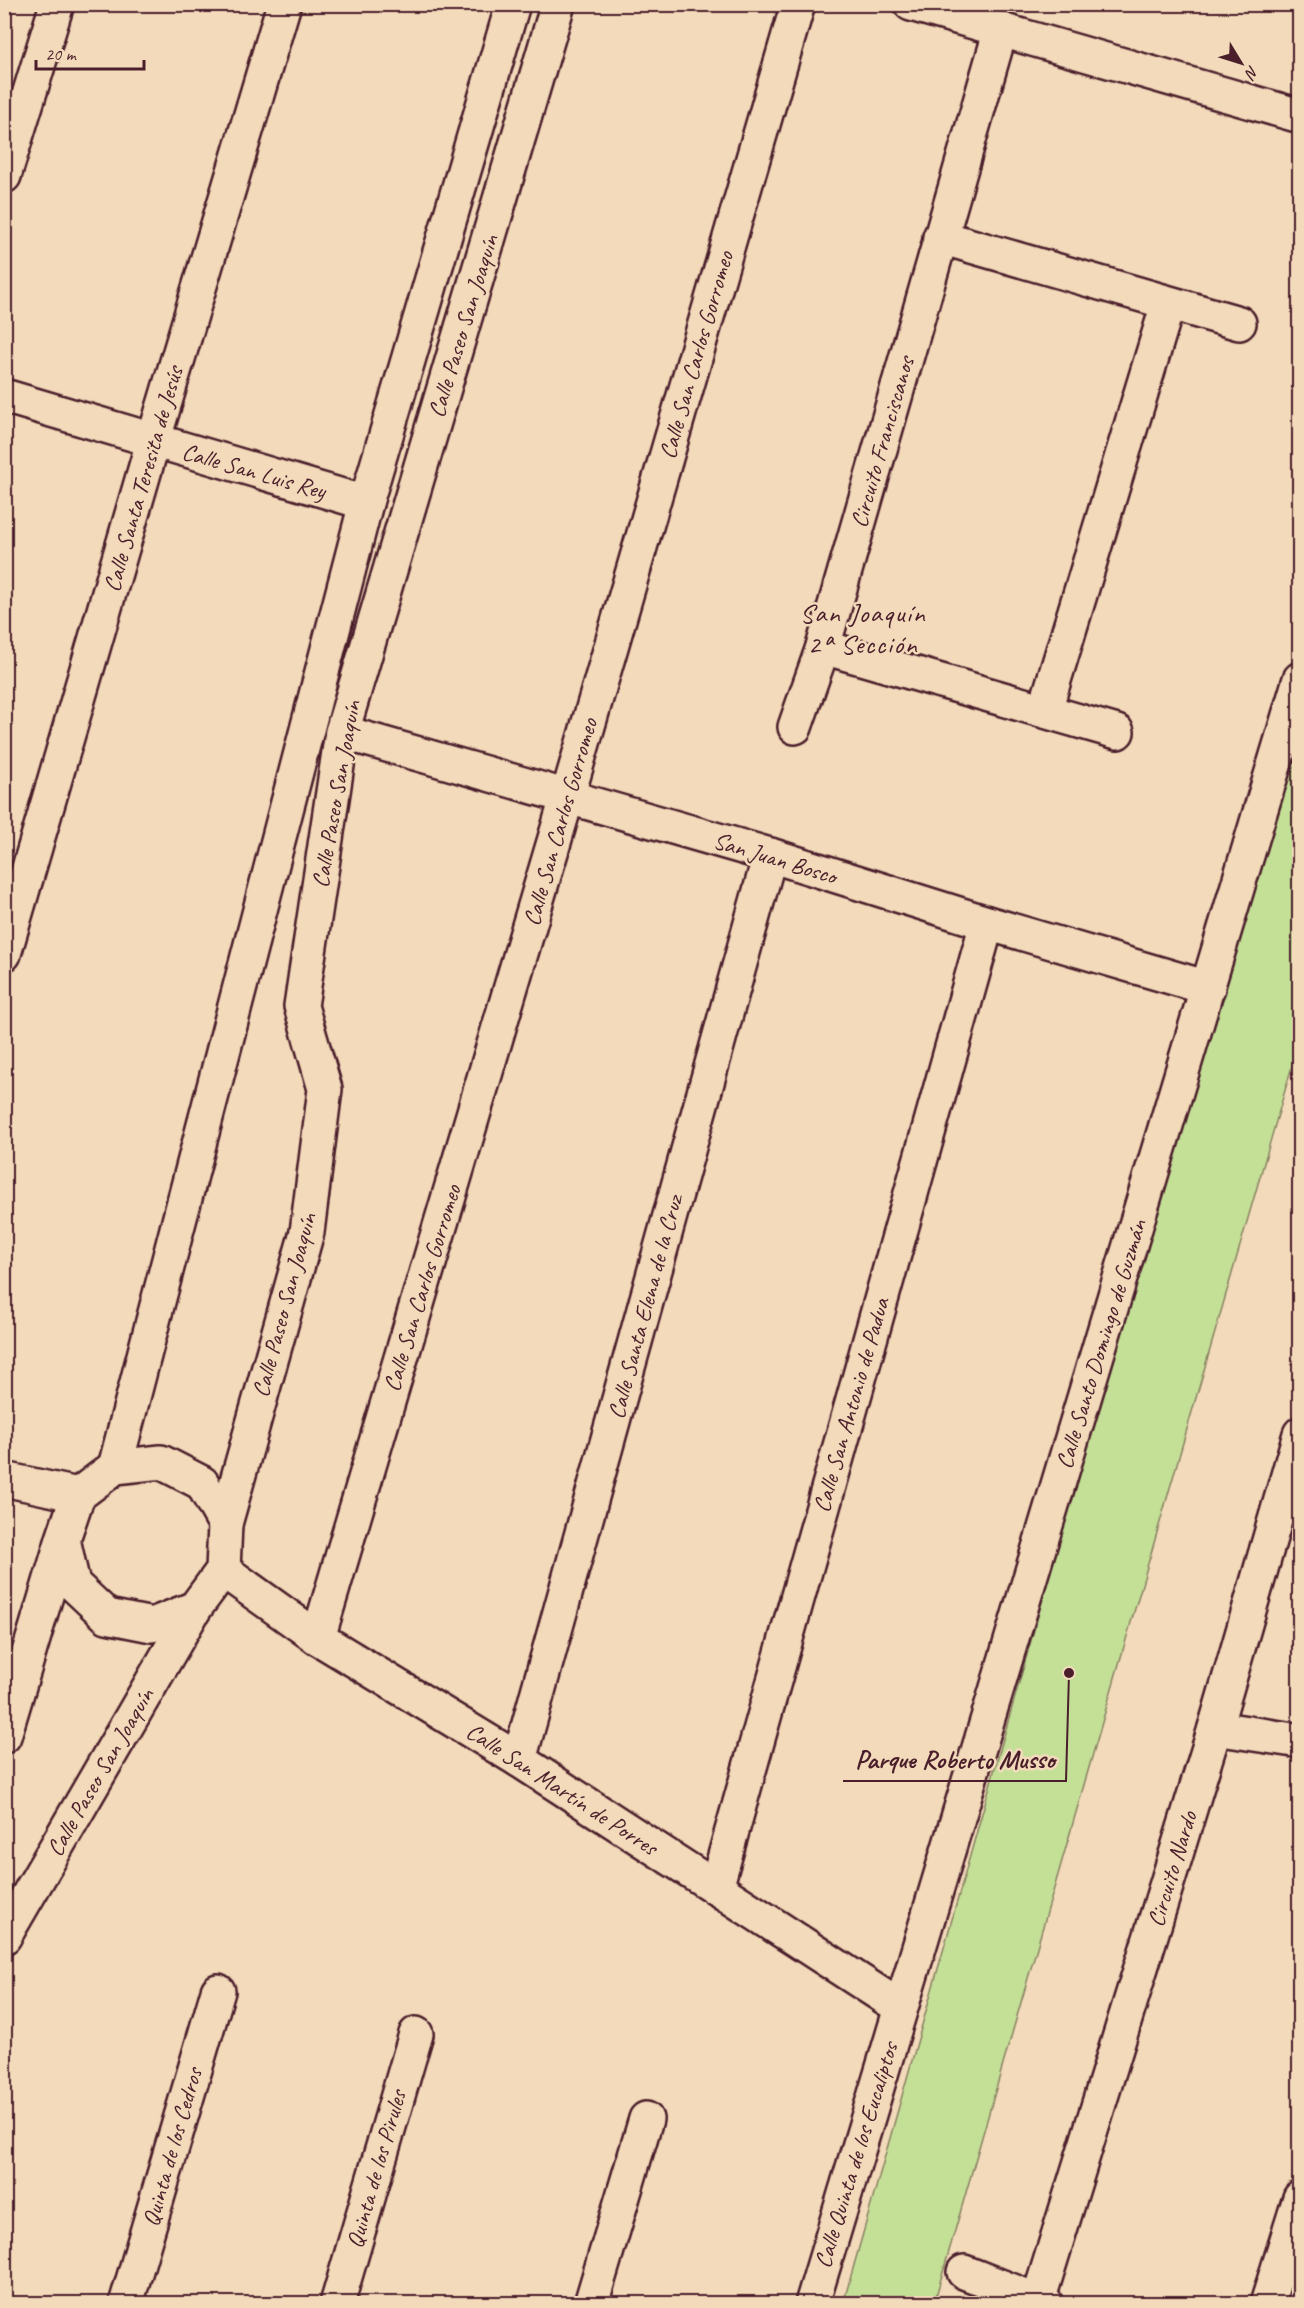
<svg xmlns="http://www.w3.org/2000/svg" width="1304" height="2308" font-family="Caveat,sans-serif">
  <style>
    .green { fill: #c4e097; stroke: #878061; stroke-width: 1.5 }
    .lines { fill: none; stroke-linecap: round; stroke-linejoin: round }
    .minor-casing { stroke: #4a1f2b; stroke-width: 38 }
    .minor { stroke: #f2daba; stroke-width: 33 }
    .labels { text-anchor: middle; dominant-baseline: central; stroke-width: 5; stroke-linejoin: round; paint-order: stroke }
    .street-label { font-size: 24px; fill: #4a1f2b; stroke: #f2daba }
    .quarter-label { font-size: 27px; letter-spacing: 1.5px; fill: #4a1f2b; stroke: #f2daba }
    .leader { fill: none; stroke: #4a1f2b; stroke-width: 2 }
    .callout-dot { fill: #4a1f2b; stroke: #f2daba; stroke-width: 2 }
    .callout-label { font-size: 26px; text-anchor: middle; font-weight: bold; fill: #4a1f2b; stroke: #f2daba; stroke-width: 5; stroke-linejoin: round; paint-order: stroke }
  </style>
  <rect width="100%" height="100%" fill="#f2daba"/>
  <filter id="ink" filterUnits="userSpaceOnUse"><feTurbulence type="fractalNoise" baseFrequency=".0167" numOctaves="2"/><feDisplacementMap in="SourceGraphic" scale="12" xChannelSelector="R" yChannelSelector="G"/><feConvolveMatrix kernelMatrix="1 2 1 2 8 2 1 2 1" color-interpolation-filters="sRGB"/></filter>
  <g filter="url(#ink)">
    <!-- green -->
    <polygon class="green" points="1299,695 1299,1042 934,2303 843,2304"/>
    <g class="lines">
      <!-- minor casing -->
      <g class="minor-casing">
        <g id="minor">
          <polyline points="911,4 1300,116"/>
          <polyline points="4,176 57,4"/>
          <polyline points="940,237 1239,323"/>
          <polyline points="4,396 366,503"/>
          <polyline points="823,647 1117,732"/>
          <polyline points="1045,710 1168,304"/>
          <polyline points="795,727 823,647 1001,29"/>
          <polyline points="342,732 770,855 987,923 1208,988"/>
          <polyline points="4,954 153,442 284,4"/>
          <polyline points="115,1467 366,503 513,4"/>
          <polyline points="4,1479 78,1495"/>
          <polyline points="225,1524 307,1232 325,1089 301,1006 342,732 558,4"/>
          <polyline points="223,1570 318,1638 519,1760 900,2007"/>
          <polyline points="318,1638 567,798 798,4"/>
          <polyline points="1215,1728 1300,1741"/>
          <polyline points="4,1736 63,1539 78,1495 115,1467 161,1462 202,1483 225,1524 223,1570 195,1608 152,1625 107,1616 73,1584 63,1539"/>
          <polyline points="519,1760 770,855"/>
          <polyline points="716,1888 987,923"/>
          <polyline points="4,1937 195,1608"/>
          <polyline points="964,2272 1046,2304"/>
          <polyline points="1038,2301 1215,1728 1300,1434"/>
          <polyline points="126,2304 218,1991"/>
          <polyline points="337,2304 416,2034"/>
          <polyline points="591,2304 646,2119"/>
          <polyline points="812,2304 1300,679"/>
          <polyline points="1267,2304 1300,2198"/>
        </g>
      </g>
      <!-- minor -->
      <use href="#minor" class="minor"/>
    </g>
  </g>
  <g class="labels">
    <!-- street labels -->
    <g class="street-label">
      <text transform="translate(463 326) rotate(-73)">Calle Paseo San Joaquín</text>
      <text transform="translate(696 355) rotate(-74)">Calle San Carlos Gorromeo</text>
      <text transform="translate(882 442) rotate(-74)">Circuito Franciscanos</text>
      <text transform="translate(254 471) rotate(16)">Calle San Luis Rey</text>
      <text transform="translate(143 479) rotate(-74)">Calle Santa Teresita de Jesús</text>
      <text transform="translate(336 794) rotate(-80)">Calle Paseo San Joaquín</text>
      <text transform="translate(560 822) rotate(-74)">Calle San Carlos Gorromeo</text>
      <text transform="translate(775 858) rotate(17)">San Juan Bosco</text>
      <text transform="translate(422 1288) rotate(-73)">Calle San Carlos Gorromeo</text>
      <text transform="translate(284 1305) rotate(-75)">Calle Paseo San Joaquín</text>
      <text transform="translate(645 1307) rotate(-75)">Calle Santa Elena de la Cruz</text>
      <text transform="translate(1101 1344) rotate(-73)">Calle Santo Domingo de Guzmán</text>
      <text transform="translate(851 1405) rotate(-74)">Calle San Antonio de Padua</text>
      <text transform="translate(100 1772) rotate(-60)">Calle Paseo San Joaquín</text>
      <text transform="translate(562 1789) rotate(33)">Calle San Martín de Porres</text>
      <text transform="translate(1172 1869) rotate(-73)">Circuito Nardo</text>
      <text transform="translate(172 2147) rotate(-74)">Quinta de los Cedros</text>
      <text transform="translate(856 2155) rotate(-73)">Calle Quinta de los Eucaliptos</text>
      <text transform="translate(376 2169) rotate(-74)">Quinta de los Pirules</text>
    </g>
    <!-- quarter labels -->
    <g class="quarter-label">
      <text x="863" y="613">San Joaquín<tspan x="863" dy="31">2ª Sección</tspan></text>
    </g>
  </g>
  <!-- callouts -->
  <path class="leader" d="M1069 1673L1066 1781H843"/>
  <circle class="callout-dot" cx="1069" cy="1673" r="6"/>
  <g class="callout-label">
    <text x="955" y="1768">Parque Roberto Musso</text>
  </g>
  <!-- margin -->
  <rect width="1304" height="2308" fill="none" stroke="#f2daba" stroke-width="24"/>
  <rect x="12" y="12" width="1280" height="2284" fill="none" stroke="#4a1f2b" stroke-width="2" filter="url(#ink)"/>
  <!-- north arrow -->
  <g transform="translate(1241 63) rotate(128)" stroke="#f2daba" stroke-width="4.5" paint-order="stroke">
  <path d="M0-4.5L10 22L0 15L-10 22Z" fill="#4a1f2b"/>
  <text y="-9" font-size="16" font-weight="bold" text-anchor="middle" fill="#4a1f2b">N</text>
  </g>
  <!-- scale -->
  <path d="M36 60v9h108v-9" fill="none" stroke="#4a1f2b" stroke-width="3"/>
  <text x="45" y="60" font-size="18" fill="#4a1f2b" stroke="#f2daba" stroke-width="4.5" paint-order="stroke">20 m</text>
</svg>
